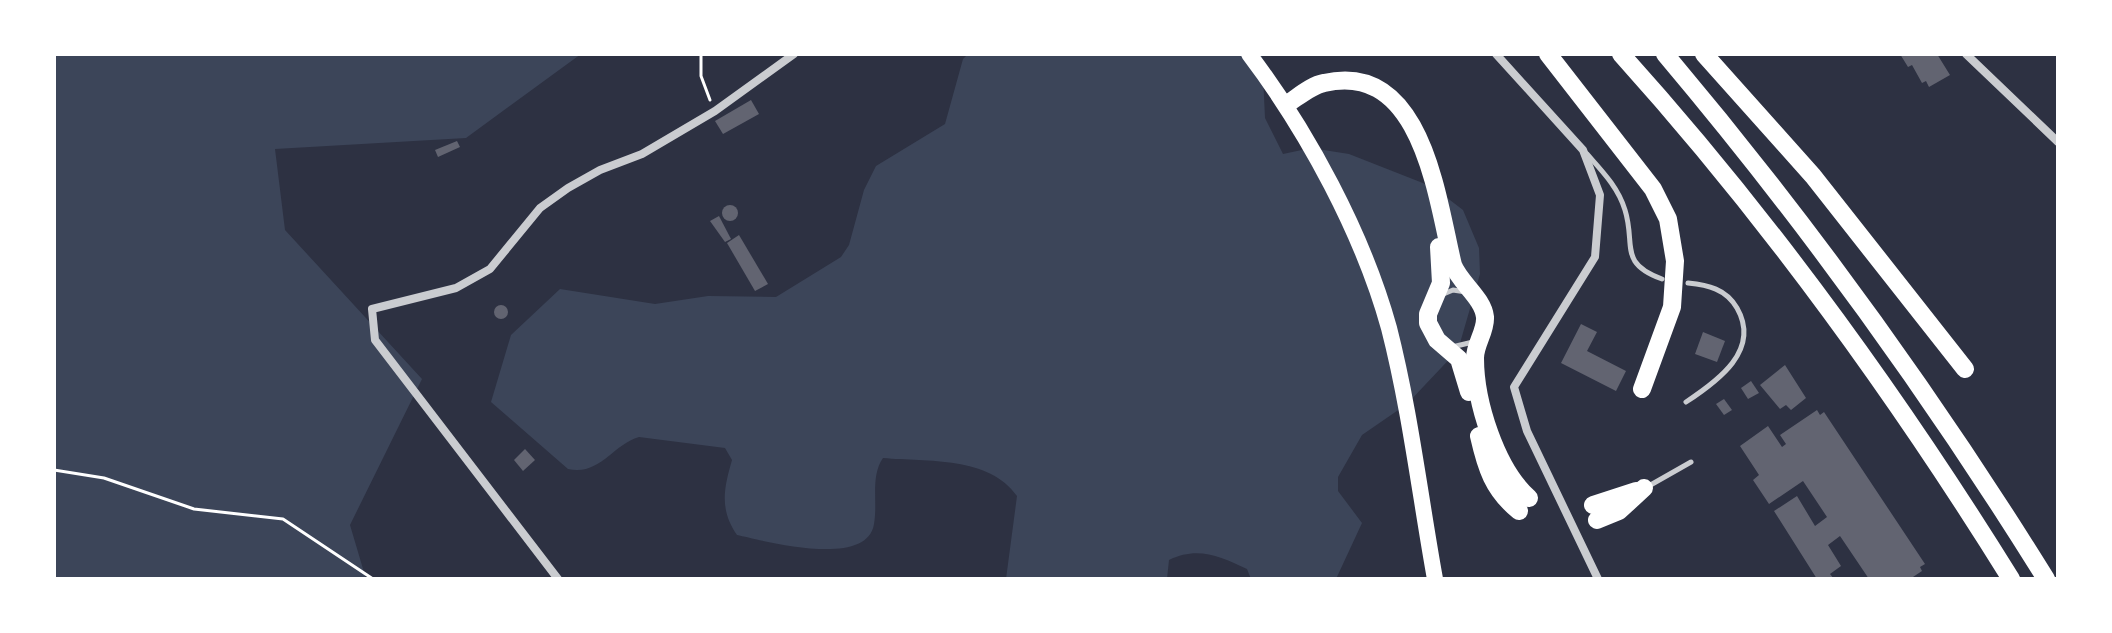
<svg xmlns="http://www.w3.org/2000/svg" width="2112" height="633" font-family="Overpass,sans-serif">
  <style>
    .green { fill: #3c4559 }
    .building { fill: #626471 }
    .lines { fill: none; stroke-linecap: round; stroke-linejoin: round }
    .path { stroke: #fff; stroke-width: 3 }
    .service { stroke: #caccd0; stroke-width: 5 }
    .minor { stroke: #caccd0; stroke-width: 8 }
    .primary { stroke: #fff; stroke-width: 16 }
    .motorway { stroke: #fff; stroke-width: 18 }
  </style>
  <rect width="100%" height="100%" fill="#2d3142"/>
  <!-- green -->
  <g class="green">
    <polygon points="54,54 581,54 466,138 275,149 285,230 422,379 350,525 366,579 54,579"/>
    <path d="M968,54H1262L1265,118L1283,154L1311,148L1349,154L1433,187L1463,210L1479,248L1480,274L1458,350L1407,404L1362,435L1338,477V491L1362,523L1336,579H1251L1247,569C1220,556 1197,546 1169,560L1167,579H1006L1017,496C989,456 928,462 883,458C870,477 878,502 874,524C867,569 765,541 737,535C719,509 724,488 732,460L725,448L639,437C612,445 600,476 568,469L491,402L511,335L560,289L655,304L708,296L776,297L841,257L849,245L864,190L876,166L945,124L963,59Z"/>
  </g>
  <!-- building -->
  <g class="building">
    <polygon points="1900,54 1937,54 1950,75 1929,87 1926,81 1922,83 1912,65 1908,67"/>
    <polygon points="751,100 759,114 723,134 715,121"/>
    <polygon points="457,141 460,147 438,157 435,150"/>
    <circle cx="730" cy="213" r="8"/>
    <polygon points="719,216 731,239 725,242 710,221"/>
    <polygon points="739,235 768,284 755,291 727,243"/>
    <circle cx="501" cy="312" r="7"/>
    <polygon points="1581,324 1597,332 1587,351 1626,371 1616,391 1561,363"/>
    <polygon points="1703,332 1725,341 1717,362 1695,354"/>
    <polygon points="1785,365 1806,398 1791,410 1786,405 1780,409 1760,385"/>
    <polygon points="1751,381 1759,393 1748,399 1741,388"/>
    <polygon points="1724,399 1732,410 1724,415 1716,404"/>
    <polygon points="1817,410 1820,415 1824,412 1925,564 1920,567 1922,571 1910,579 1869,579 1840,536 1828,545 1841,566 1830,574 1834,579 1817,579 1774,511 1797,496 1815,526 1827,517 1803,481 1769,504 1753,480 1759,475 1740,446 1768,426 1782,447 1786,444 1780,435"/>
    <polygon points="525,449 535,460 523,471 514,460"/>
  </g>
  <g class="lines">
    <!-- path -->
    <g class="path">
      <polyline points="701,54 701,76 710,100"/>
      <polyline points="54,470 104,478 194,509 283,519 373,579"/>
    </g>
    <!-- service -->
    <g class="service">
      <path d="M1587,154C1602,171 1618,187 1625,210C1636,245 1618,263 1662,279"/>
      <polyline points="1441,295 1453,290 1466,292"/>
      <polyline points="1452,347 1473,342"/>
      <path d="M1686,402C1718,381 1761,350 1737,308C1726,289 1708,285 1688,283"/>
      <polyline points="1647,487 1691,462"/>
    </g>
    <!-- minor -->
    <g class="minor">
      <polyline points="1496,54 1583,150 1600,195 1595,257 1514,387 1527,431 1598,579"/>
      <polyline points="1966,54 2058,142"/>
      <polyline points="558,579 375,340 372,309 456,288 490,269 540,208 568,188 600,170 642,154 715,111 794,54"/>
    </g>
    <!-- primary -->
    <path class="primary" d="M1249,54C1308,132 1363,234 1389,328C1410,410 1420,496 1435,579"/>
    <!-- motorway -->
    <g class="motorway">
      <polyline points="1548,54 1653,189 1668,219 1675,261 1672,307 1642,389"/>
      <path d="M1621,54C1767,216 1896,394 2011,579"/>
      <path d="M1665,54C1805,220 1931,394 2046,579"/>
      <polyline points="1704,54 1813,176 1965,369"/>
      <path d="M1287,104C1298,97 1312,85 1324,83C1423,60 1437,200 1453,265C1460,283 1483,298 1485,317C1486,331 1475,344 1475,358C1475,402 1496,469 1529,498"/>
      <polyline points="1439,247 1441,283 1428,314 1428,323 1437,340 1459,359 1469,392"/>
      <path d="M1479,436C1486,467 1493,490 1519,511"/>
      <polyline points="1593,505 1636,491"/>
      <polyline points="1597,520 1619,511 1644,488"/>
    </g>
  </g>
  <!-- border -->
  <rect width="2112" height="633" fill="none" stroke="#ffffff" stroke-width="112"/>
</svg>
